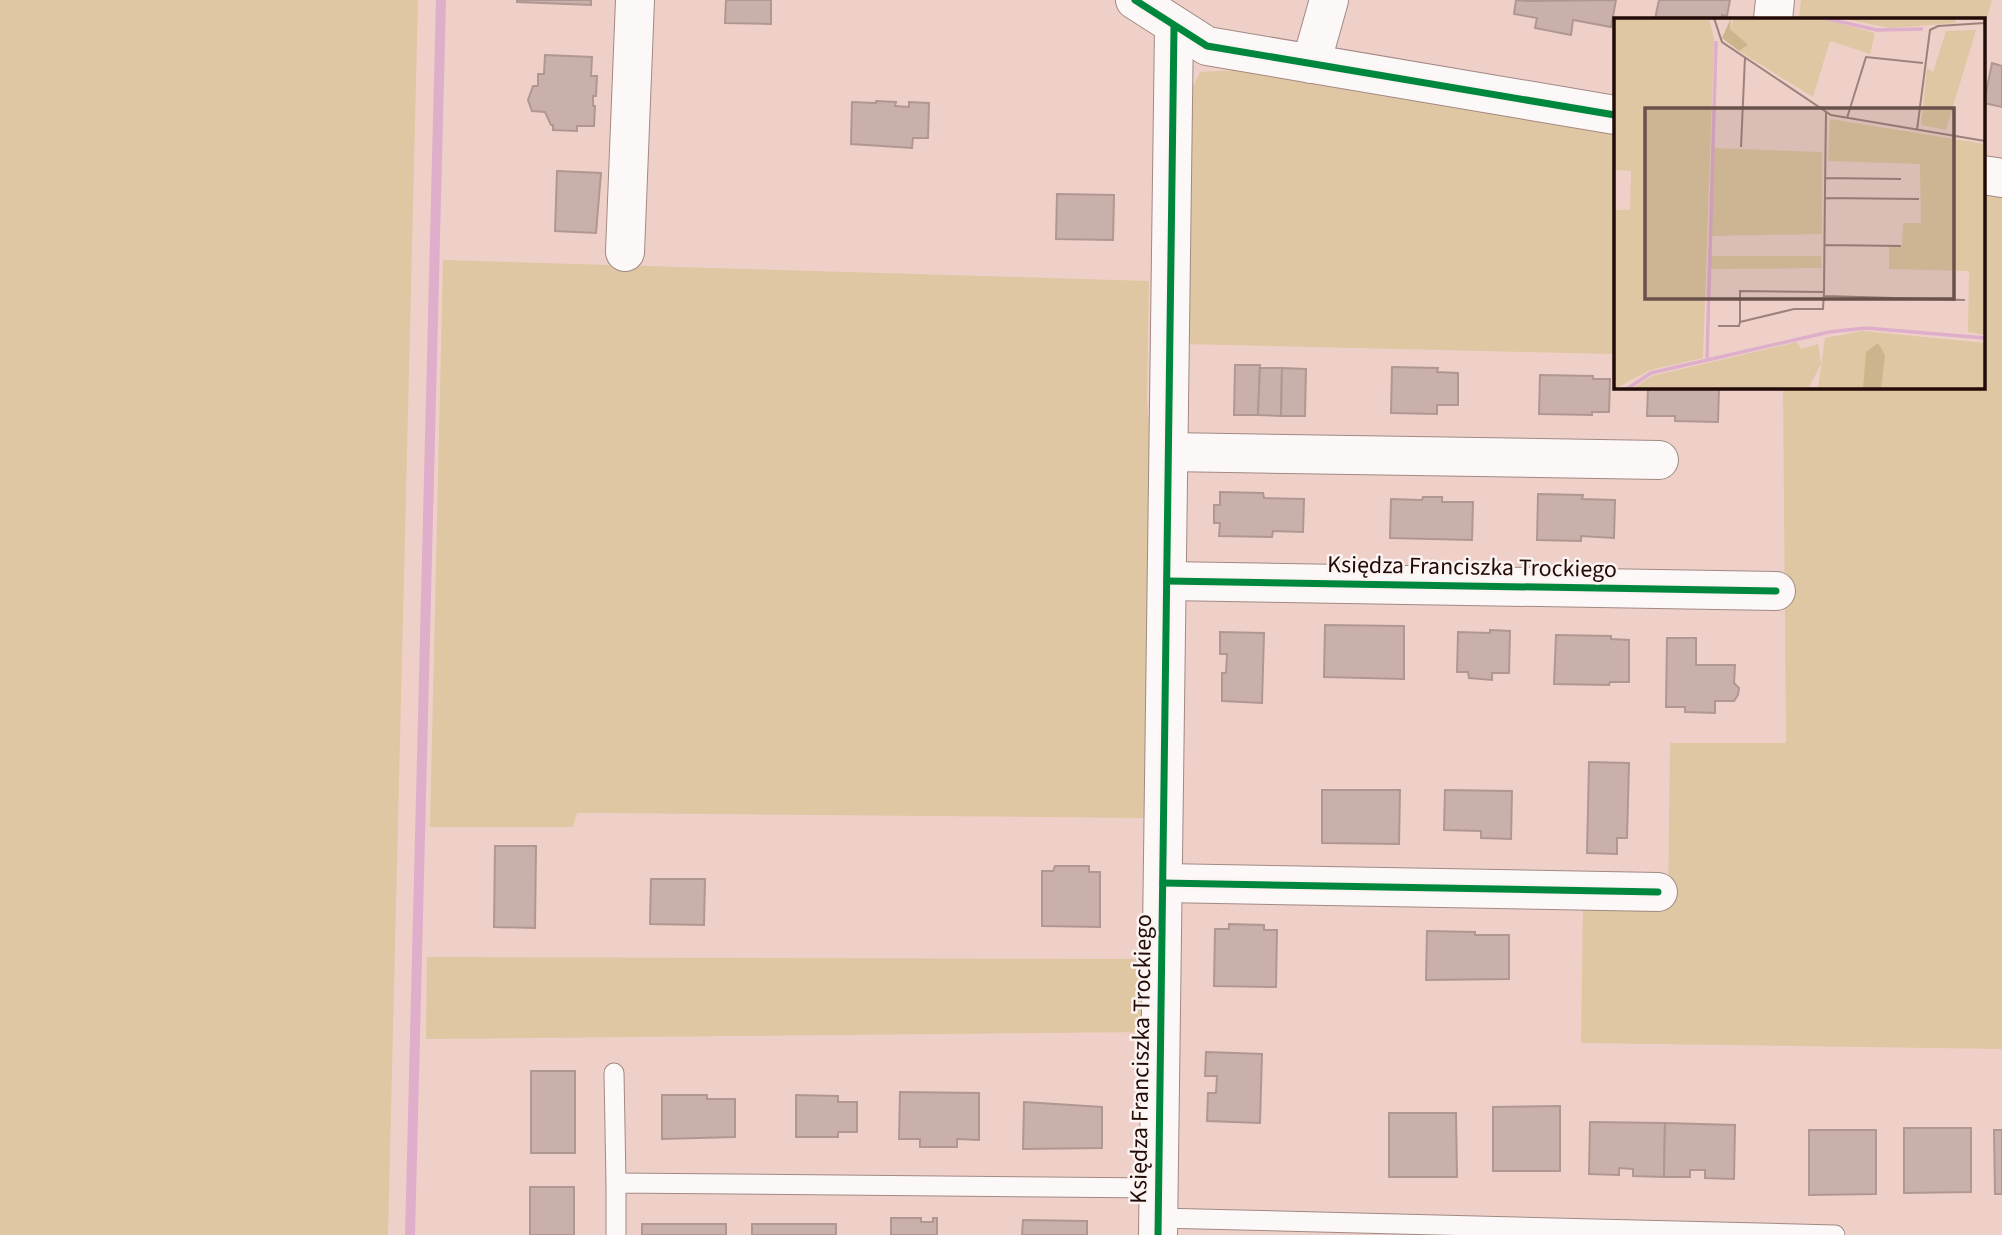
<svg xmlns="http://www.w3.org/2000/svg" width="2002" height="1235" font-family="'Source Sans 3',sans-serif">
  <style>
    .green { fill: #dec7a2 }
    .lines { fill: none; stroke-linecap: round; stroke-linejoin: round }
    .stream { stroke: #dfaecb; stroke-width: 10 }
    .building { fill: #cab0aa; stroke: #b09791; stroke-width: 2 }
    .service-casing { stroke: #a18983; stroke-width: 21 }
    .minor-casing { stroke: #a18983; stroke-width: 40 }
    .service { stroke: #fcf8f7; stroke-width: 19 }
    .minor { stroke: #fcf8f7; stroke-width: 38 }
    .cycleway-casing { stroke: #fbf4f2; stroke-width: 11 }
    .cycleway { stroke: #00873e; stroke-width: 7 }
    .labels { text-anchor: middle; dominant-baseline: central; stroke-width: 5; stroke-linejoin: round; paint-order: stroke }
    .street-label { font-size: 24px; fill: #230c07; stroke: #fbf4f2 }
    .inset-river { fill: none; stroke: #dfaecb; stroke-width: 3.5 }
    .inset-road { fill: none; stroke: #9d827b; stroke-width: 2 }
    .view { fill: #6a514b; fill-opacity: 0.15; stroke: #6a514b; stroke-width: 3.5 }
    .inset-edge { fill: none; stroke: #230c07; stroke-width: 3.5 }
  </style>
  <rect width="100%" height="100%" fill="#eed0c8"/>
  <!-- green -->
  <g class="green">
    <polygon points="0,0 418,0 388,1235 0,1235"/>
    <polygon points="1801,0 1992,0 1983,32 1983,19 1799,19"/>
    <polygon points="1243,70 1615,132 1615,354 1185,344 1190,92 1200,72"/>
    <polygon points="1983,194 2002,197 2002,1049 1581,1043 1583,899 1668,900 1670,743 1786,743 1783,387 1983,387"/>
    <polygon points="443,260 1149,281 1147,399 1151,453 1144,818 602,813 577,813 573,827 430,827"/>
    <polygon points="427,957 1140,959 1146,1032 426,1039"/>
  </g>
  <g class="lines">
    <!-- stream -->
    <polyline class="stream" points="410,1235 441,0"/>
  </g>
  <!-- building -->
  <g class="building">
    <polygon points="517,0 591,0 591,5 517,2"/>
    <polygon points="726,0 771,0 771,24 725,23"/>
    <polygon points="1516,0 1527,1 1616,0 1611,27 1573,20 1571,35 1535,28 1537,18 1514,14"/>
    <polygon points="1659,0 1730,0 1727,16 1722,15 1722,19 1655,19"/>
    <polygon points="545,55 592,57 591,76 597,76 596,96 593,96 593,106 595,106 594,126 577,126 577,131 553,130 553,125 551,125 545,112 532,111 528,100 533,86 538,86 538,74 544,74"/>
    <polygon points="1992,63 2002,66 2002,107 1984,103"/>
    <polygon points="876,101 896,102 895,106 909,107 909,102 929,103 928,138 913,138 912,148 851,144 852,102 876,103"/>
    <polygon points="557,171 601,173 596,233 555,231"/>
    <polygon points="1057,194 1114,195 1113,240 1056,239"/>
    <polygon points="1235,365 1260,365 1258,415 1234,415"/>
    <polygon points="1260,365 1260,368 1282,368 1281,416 1258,415"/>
    <polygon points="1392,367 1438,368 1437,372 1458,373 1458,405 1437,405 1437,414 1391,413"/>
    <polygon points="1282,368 1306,369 1305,416 1281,416"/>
    <polygon points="1540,375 1593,376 1593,379 1610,379 1609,412 1592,412 1592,415 1539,414"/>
    <polygon points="1648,387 1719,387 1718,422 1675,421 1675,416 1647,416"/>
    <polygon points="1220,492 1263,493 1264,498 1304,499 1303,532 1273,531 1272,537 1219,536 1220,523 1214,523 1214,505 1220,505"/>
    <polygon points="1538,494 1583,495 1582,499 1615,500 1614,538 1581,536 1581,541 1537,540"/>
    <polygon points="1423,497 1442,497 1442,502 1473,502 1472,540 1390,538 1391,499 1422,500"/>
    <polygon points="1325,625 1404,626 1404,679 1324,677"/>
    <polygon points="1490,630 1510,631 1509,673 1492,673 1492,680 1469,678 1468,672 1457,672 1458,632 1490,633"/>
    <polygon points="1220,632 1264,633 1262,703 1222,701 1222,673 1226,673 1227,654 1220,654"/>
    <polygon points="1556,635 1611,636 1611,639 1629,640 1629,682 1610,682 1609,685 1554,684"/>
    <polygon points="1667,638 1696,638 1696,665 1735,665 1734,683 1739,688 1738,695 1734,701 1715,701 1715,713 1685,712 1685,707 1666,707"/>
    <polygon points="1589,762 1629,763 1627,838 1617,838 1617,854 1587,853"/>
    <polygon points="1322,790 1400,790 1399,844 1322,843"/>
    <polygon points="1445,790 1512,791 1511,839 1481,838 1481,831 1444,830"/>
    <polygon points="495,846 536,846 535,928 494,927"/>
    <polygon points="1055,866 1089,866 1089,872 1100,872 1100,927 1042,926 1042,871 1053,871"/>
    <polygon points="651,879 705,879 704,925 650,924"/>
    <polygon points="1229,924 1264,925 1264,930 1277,930 1276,987 1214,986 1215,929 1229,929"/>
    <polygon points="1427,931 1475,932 1475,935 1509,935 1509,979 1426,980"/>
    <polygon points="1206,1052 1262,1054 1260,1123 1207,1121 1208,1093 1216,1093 1217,1076 1205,1076"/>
    <rect x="531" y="1071" width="44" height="82"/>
    <polygon points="900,1092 979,1093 979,1140 957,1139 957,1147 920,1147 920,1139 899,1139"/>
    <polygon points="662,1095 707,1095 707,1099 735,1099 735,1137 662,1139"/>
    <polygon points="796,1095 838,1096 838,1102 857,1102 857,1132 838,1132 838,1137 796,1137"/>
    <polygon points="1024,1102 1102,1107 1102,1148 1023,1149"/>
    <polygon points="1560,1106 1560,1171 1493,1171 1493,1107"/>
    <polygon points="1389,1113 1456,1113 1457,1177 1389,1177"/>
    <polygon points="1590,1122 1665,1123 1664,1177 1633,1176 1633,1169 1619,1168 1619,1175 1589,1174"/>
    <polygon points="1665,1123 1735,1125 1734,1179 1705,1178 1705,1170 1690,1170 1690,1177 1664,1177"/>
    <polygon points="1904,1128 1971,1128 1971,1192 1904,1193"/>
    <polygon points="1809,1130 1876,1130 1876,1194 1809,1195"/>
    <polygon points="1994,1130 2002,1130 2002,1194 1995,1194"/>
    <rect x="530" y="1187" width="44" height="48"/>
    <polygon points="891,1218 921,1218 921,1222 933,1222 933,1218 937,1218 937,1235 891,1235"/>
    <polygon points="1023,1220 1087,1221 1087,1235 1022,1235"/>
    <rect x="642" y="1224" width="84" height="11"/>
    <rect x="752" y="1224" width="84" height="11"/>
  </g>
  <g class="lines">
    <!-- service casing -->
    <g class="service-casing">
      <g id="service">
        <polyline points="614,1073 616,1183"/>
        <polyline points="1158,1218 1835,1235"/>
        <polyline points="616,1235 616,1183 1159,1188"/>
      </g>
    </g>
    <!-- minor casing -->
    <g class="minor-casing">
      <g id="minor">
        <polyline points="1135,0 1207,46 1615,115"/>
        <polyline points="1773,19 1775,0"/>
        <polyline points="1311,64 1329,0"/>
        <polyline points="1983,175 2002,178"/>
        <polyline points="625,252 635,0"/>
        <polyline points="1169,452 1659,460"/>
        <polyline points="1167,581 1776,591"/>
        <polyline points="1163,883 1658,892"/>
        <polyline points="1158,1235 1174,27"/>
      </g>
    </g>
    <!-- service -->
    <use href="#service" class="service"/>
    <!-- minor -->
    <use href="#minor" class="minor"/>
    <!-- cycleway casing -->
    <g class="cycleway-casing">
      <g id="cycleway">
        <polyline points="1135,0 1207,46 1615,115"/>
        <polyline points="1167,581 1776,591"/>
        <polyline points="1163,883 1658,892"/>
        <polyline points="1158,1235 1174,27"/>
      </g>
    </g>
    <!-- cycleway -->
    <use href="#cycleway" class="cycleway"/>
  </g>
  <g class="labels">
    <!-- street labels -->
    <g class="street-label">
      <text transform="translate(1472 567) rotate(1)">Księdza Franciszka Trockiego</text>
      <text transform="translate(1141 1059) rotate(-89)">Księdza Franciszka Trockiego</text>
    </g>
  </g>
  <!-- overview -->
  <g transform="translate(1614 18)">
    <rect width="371" height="371" fill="#eed0c8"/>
    <path d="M95,0L100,21L89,340L36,352L0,371L1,192H16L17,153L0,152V1ZM120,0H206L261,15L256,36L216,23L199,79L125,33L133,27L116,11ZM225,0H341L342,5L276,10ZM362,12L332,112L307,107L313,50L319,54L332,13ZM216,101L371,126V317L354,314L355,253L275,251V229H288L289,205H307L306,146L214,143ZM99,130L208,134V216L97,218ZM97,238H207L208,250L97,251ZM249,313L371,325V371H267V363L249,371H18L38,358L183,324L187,331L204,326L207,346L195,369L204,370L211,320Z" fill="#dec7a2"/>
    <path d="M117,0L116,11L134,27L125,33L108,20ZM264,325L271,337L267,371H249L252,334Z" fill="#ccb58d"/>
    <path class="inset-river" d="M210,0L263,12L309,11M93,340L102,23M13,371L37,355L215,314L252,310L371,320"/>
    <path class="inset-road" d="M100,0L108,24L217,97L371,123M233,100L252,39L309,45M303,112L316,12L324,8L371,5M127,129L131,39M212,160L287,161M211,180L305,181M211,227L287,228M210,274L126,273V304L180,291H209L210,274L211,171L212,94M210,278L351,282M104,308H125L126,304"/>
    <path class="view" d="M31,90H340V281H31Z"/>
    <rect width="371" height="371" class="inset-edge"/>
  </g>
</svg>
